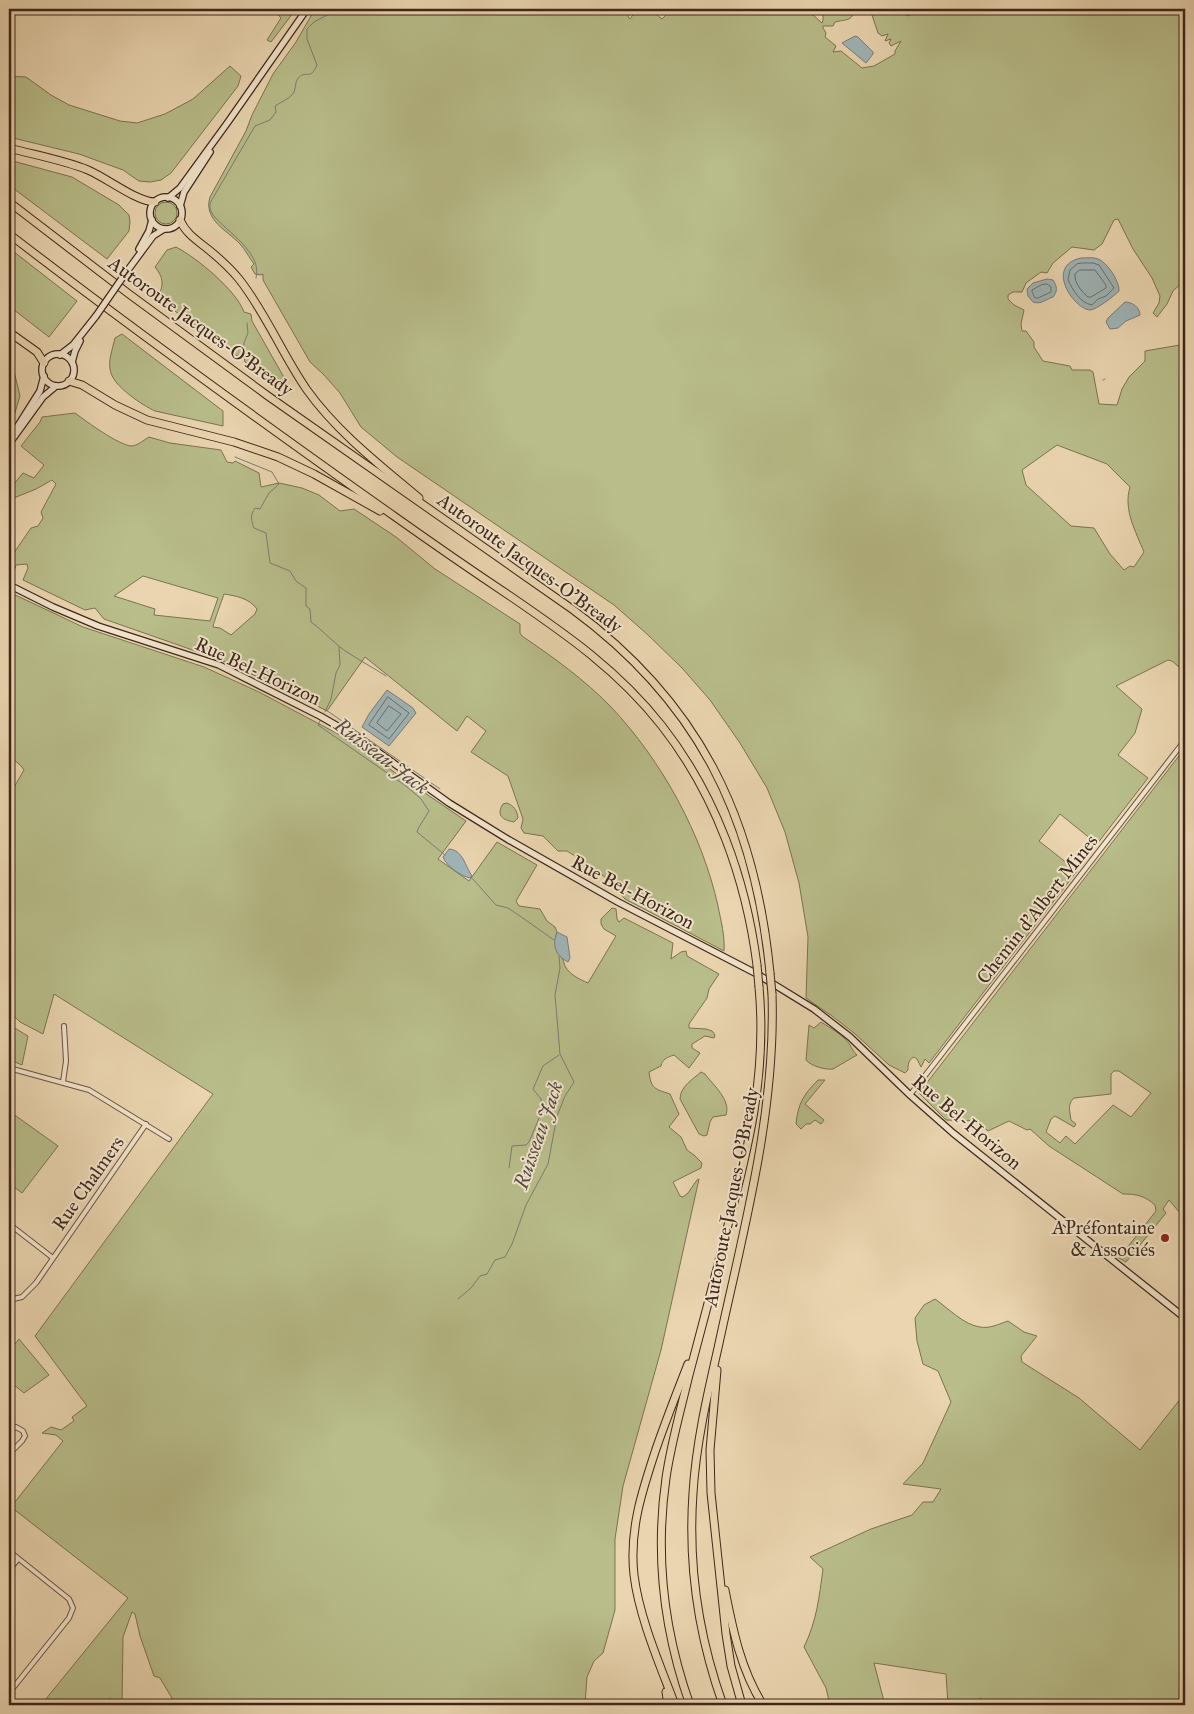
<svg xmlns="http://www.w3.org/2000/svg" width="1194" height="1714" font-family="'IM FELL Great Primer',serif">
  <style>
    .green { fill: #b8bd8a; stroke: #7c7252; fill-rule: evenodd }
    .water { fill: #9fb5b8; stroke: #797c79 }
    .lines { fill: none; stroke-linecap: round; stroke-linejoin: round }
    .shore { stroke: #6f6e6a; stroke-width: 1 }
    .stream { stroke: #797c79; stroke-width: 1 }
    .street-casing { stroke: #6a5240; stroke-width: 6 }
    .secondary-casing { stroke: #3f271b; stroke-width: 8 }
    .highway-casing { stroke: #3f271b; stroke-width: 9 }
    .street { stroke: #f1e4cc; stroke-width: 4 }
    .secondary { stroke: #f1e4cc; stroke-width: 5.5 }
    .highway { stroke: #ead5b0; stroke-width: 7 }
    .secondary-bridge-casing { stroke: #3f271b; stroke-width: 8; stroke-linecap: butt }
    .highway-bridge-casing { stroke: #3f271b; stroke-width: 9; stroke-linecap: butt }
    .secondary-bridge { stroke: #f1e4cc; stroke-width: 5.5 }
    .highway-bridge { stroke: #ead5b0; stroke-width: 7 }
    .poi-dot { fill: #8f2418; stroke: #f1e4cc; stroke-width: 2 }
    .labels { text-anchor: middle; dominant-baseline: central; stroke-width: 4; stroke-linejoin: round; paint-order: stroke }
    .street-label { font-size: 19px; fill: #3f271b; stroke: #f1e4cc }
    .poi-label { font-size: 19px; fill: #3f271b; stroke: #f1e4cc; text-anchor: end }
    .water-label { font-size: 20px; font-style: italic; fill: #574a42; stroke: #f1e4cc }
  </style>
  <rect width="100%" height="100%" fill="#ead5b0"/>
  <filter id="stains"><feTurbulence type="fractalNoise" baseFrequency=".004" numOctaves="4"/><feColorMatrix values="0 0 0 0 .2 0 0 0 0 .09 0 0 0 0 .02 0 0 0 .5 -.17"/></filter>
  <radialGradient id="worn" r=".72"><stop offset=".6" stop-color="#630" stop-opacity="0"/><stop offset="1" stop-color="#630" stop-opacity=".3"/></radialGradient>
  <!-- green -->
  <g class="green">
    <polygon points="273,9 277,9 282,13 282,9 296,9 271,42 267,40 281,18"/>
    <path d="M315,9H631L628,17L630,19L635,12L644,14L650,9L662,19L672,9H811L807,11V13L813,15L822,23L823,20V11L825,9H855C852,22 846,19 835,22L833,26H823V28L826,33L825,37L836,46L833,52L841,51L862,68L874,66L895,54V51L901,41L891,46L889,43L891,39L885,41L888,34L882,36L878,33L870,9H903L907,16L921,10L939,13L938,9H1185V280L1173,291L1167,304L1157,317L1153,313L1159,303L1160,296L1152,278L1133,249L1118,219L1114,220L1102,244L1094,250L1072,247L1053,263L1047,273L1041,272L1026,283L1022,292H1013L1008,295V299L1014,305L1024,310L1021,324L1022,331H1026L1034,342V347L1043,361L1070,366L1072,370H1090L1093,372L1099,404L1117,405L1122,389L1129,377L1145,361V351L1180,345L1183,351H1185V672L1172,661L1168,660L1116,686L1142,709L1135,733L1118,755L1148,778L1097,844L1060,814L1039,841L1077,871L929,1063L925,1059L921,1067L917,1059L914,1057C908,1060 908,1065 908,1070L905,1073L889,1065L854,1033L832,1016L806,998L808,937L799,883L785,832L767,788L740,743L710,700L682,668L647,634L614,605L397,457L361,427L340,393L324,375L310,362L263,280V274L261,275L255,274L251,267L254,264C249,258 246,250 240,244C227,230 203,220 210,197L246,131L252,115L273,74L296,42ZM1057,445L1107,464L1130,487C1123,510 1136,532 1144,552L1134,567L1130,566L1124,570L1110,554L1094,528L1071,526L1026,485L1022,470Z"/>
    <polygon points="230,66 241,76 238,86 171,173 161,180 150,182 139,181 123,170 79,154 9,137 9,76 26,77 51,95 69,105 120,121 137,123 165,114 193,99"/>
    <polygon points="9,160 72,177 119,205 129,215 130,222 129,231 107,259 9,185"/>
    <circle cx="166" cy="213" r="11"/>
    <path d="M176,247C197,258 236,290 244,312L251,314L252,321L286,381L280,387L245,362L244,357L240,355L237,356L227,349L157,298C164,286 164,278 155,267L167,250Z"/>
    <polygon points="9,248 77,301 49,337 9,306"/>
    <path d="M122,334L223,411V426L155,411C142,405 115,387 111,373C107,362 113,348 115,338Z"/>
    <polygon points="9,364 13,367 20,396 11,426 9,424"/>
    <path d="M75,413C87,422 117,444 131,446C137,446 144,440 149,437L170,443L221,450L227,462L233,463L235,461L259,473L261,487L279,483L302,488L319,495L340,511L354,509L396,537L435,569L520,624V633L522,636C553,657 585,680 611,707C662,761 702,834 718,906C721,921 725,936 724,951L625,899L606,878L589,865L567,851H558L543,836L524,833L521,828L523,819L508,776L471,752L486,731L467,716L457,731L365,657L327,711L298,696L221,660L104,619L95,608L85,610L23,580L28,568L27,564L16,565L12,578L9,577V560L31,528L38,526L43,518L41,512L56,484L52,480L36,489L9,500V490L23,473L34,478L44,465L21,446L40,422L42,417ZM143,576L218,598L210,621L154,615L155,609L114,596ZM224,594C236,596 249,598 257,609L255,614L231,635L220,628L213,627C213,624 222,600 224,594Z"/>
    <path d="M9,592L83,627L204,667L259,692L340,735L466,821L438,859L469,881L497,842L537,865L516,901L519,906L540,909L547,921L555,927L557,932C553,944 556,949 562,958C564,961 564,964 565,966C570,975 579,979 588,983L616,936L604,929L601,924V919L612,908L616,909L617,919L619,922L624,918L673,943L671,959L681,952L686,951L687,956L719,974L709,989L707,998L689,1024V1028L706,1029L712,1031L715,1035L714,1038L705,1036L692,1044V1048L700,1053L689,1068L674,1055C668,1057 662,1059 661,1066L649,1072C651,1089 655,1089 670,1094L679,1114L669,1127L681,1137L687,1150L694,1155L702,1163L701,1168L673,1182L680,1196L683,1197L688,1193L697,1180L699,1179L661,1350L623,1486L615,1539V1610L603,1653L594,1661L587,1677L585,1705H176L160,1678L154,1676L140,1636L135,1614L132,1612L123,1637L122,1705H41L128,1598L11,1507L63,1441L56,1435L42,1433L51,1427L61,1430L74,1421L72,1417L87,1406L35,1336L213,1094L54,994L43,1034L20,1022L9,1011V796L24,770L22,767L9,755Z"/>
    <path d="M1185,748V1209L1180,1213L1169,1200L1163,1209L1166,1213L1126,1262L1119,1258L1156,1211L1155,1205C1145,1196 1137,1194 1123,1194L1049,1146L1030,1129L1027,1130L1009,1121L988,1131L977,1121L946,1120L919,1093ZM1114,1071H1119L1151,1093L1131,1117L1113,1105L1075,1144L1066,1136L1060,1143L1046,1132L1051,1119L1055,1116L1074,1127L1076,1124L1071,1120C1070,1112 1067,1104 1074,1098L1111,1094V1074Z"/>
    <path d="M507,803C514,806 517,810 518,818L514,822C502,820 496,815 503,804Z"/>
    <path d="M821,1022C830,1028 844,1035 850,1045C852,1049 853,1051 857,1055L833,1069C825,1070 811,1066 806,1060L809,1025L814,1028Z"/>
    <polygon points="13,1027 28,1036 22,1065 10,1060 14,1042"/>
    <path d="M701,1072L705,1074C714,1086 731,1100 726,1115L713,1117L710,1122L707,1135L704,1136L699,1134L680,1099C680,1087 693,1079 701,1072Z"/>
    <path d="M818,1080H825L805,1104L824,1120L821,1124L815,1120L810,1124H806L801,1129L796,1124C798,1104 803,1095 818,1080Z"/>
    <polygon points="9,1111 58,1146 22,1193 9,1183"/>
    <path d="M935,1299C948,1308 964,1325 980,1327C989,1329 999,1324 1008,1321L1024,1332L1037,1336L1021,1356L1022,1362L1079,1398L1140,1450L1185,1393V1633L1181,1665L1185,1669V1705H991L980,1698L982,1705H948L946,1674L874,1663L885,1705H830L826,1688L804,1647C817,1620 819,1598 823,1569L810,1557L871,1529L912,1515L923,1502H933L941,1489L903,1484L923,1463L951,1402L938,1371L923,1364L917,1341L915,1318L924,1305Z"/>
    <polygon points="19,1339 49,1375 24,1393 9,1381 9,1363 11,1349"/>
  </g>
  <!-- water -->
  <g class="water">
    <polygon points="855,36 858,37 873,52 873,54 866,63 842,43"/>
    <path d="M1081,258C1087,258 1093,257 1098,259C1107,262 1120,282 1119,291C1114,296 1096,310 1090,310C1074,309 1044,266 1081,258Z"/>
    <path d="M1047,279L1053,280C1057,286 1058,291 1053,297C1046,299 1041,305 1033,302L1028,296L1027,289L1033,283Z"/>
    <path d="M1125,302C1133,302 1140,308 1140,315L1126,321L1118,328L1110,329L1106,322L1108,318Z"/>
    <polygon points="387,690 413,708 416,713 389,746 362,727 369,714"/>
    <path d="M449,849C463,850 465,866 472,876L470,878C461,876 446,866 443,857Z"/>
    <path d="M557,932L567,937L570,958L568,962C555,955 552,946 557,932Z"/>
  </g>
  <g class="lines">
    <!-- shore -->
    <g class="shore">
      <path d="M1082,263H1093L1099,265L1114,288L1106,296L1098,299L1092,305C1080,303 1073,290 1068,280L1070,270L1077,264Z"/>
      <path d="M1080,270H1095L1106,285V288L1091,297H1088C1082,292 1074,283 1075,274Z"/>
      <polygon points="1047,284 1051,287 1051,292 1038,298 1035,298 1032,292 1032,290 1041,285"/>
      <polygon points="388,697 409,713 389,739 369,725"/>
      <polygon points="389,706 401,714 387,731 377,723"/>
    </g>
    <!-- stream -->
    <g class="stream">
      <path d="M256,278C263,253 227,232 213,215L210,209V203L255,126L270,120L276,112L275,106C281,102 291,98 294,92C296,87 295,81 299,77C307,70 310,81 317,65L307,39V29L314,22L329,14L331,9"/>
      <polyline points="243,355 244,343 248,333 247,323"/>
      <polyline points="1103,380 1105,379"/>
      <path d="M235,457L272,472L279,484L269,493L260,509L255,508C250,515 251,521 254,528L266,533L270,563L290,571L296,581L306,588V606L310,609L311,622C325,632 335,645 350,654C362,662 374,668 386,676"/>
      <polyline points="326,710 440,789"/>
      <polyline points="325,712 331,699 336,673 340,665 339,647"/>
      <polyline points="320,721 318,725 406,786 421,799 429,811 419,827 417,832 445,855"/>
      <polyline points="471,877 496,905 508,908 517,914 554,940"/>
      <polyline points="509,1168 512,1146 526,1145 529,1142 542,1111 541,1099 533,1089 543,1066 559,1055"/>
      <polyline points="458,1299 471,1288 480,1276 487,1274 495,1260 505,1257 512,1244 526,1205 548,1164 557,1116 565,1096 574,1082 560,1054 555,995 560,968 559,956"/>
      <polyline points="107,1705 110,1698"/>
    </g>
    <!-- street casing -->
    <g class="street-casing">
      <g id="street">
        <polyline points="9,1068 89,1090 169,1139"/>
        <polyline points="63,1082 66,1061 64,1026"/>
        <polyline points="910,1095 1185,740"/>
        <polyline points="9,1224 53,1258"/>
        <polyline points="9,1300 22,1297 36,1283 146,1124"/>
        <polyline points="9,1435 11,1430 16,1427 23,1431 25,1436 22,1441 9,1454"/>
        <polyline points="9,1551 69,1599 73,1608 69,1618 9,1693"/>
        <polyline points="9,1570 18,1559"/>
      </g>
    </g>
    <!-- secondary casing -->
    <g class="secondary-casing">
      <g id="secondary">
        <circle cx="166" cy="213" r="16"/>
        <polyline points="168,198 180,188 228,122 307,9"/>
        <polyline points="180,206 184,192 210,152"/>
        <polyline points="139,249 149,231 152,220"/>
        <polyline points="125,274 153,236 164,229"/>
        <circle cx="58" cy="370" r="16"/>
        <polyline points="60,355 73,345 96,316"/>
        <polyline points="72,362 75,351 80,341"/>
        <polyline points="16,429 40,391 44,376"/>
        <polyline points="9,444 43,397 56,386"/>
        <polyline points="9,585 53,607 98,626 219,665 320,716 360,739 449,803 509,840 618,902 757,974 814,1009 850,1037 910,1095 953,1133 1185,1318"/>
      </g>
    </g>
    <!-- highway casing -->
    <g class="highway-casing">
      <g id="highway">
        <path d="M9,148C35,155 63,160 88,170C107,178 137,202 155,202"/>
        <path d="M9,202L129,294L268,396L572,609C699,702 755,818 770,973"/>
        <path d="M180,220C186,234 198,241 209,250C220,259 230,268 239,279C266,313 282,354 307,390C337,432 380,465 419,498"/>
        <path d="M9,234C135,331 264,424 394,516C432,543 471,570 510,596C567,635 619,671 662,726C716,795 746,879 757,965"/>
        <polyline points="9,332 37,352 44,363"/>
        <polyline points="69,381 82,385 115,405 147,420 234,442 278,457 314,474 380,511"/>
        <polyline points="717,1370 710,1450 711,1493 726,1634 731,1666 742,1705"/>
        <path d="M725,1590C733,1631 741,1670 763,1705"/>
        <polyline points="666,1692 668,1705"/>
        <path d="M675,1705C660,1665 639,1617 634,1575C629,1530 642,1491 656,1449C666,1420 677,1392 688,1364"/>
        <path d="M690,1705C664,1632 655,1555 666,1478C671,1443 681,1409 689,1375C702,1326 715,1278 727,1229C749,1147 767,1073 759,987"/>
        <path d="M723,1705C699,1638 688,1565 693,1493C696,1444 707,1396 718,1348C743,1231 776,1114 772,994"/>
      </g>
    </g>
    <!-- street -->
    <use href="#street" class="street"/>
    <!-- secondary -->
    <use href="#secondary" class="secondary"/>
    <!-- highway -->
    <use href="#highway" class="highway"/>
    <!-- secondary-bridge casing -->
    <g class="secondary-bridge-casing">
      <polyline id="secondary-bridge" points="96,316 125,274"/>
    </g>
    <!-- highway-bridge casing -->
    <g class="highway-bridge-casing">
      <g id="highway-bridge">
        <polyline points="757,965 759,987"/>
        <polyline points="770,973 772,994"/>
      </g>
    </g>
    <!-- secondary-bridge -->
    <use href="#secondary-bridge" class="secondary-bridge"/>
    <!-- highway-bridge -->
    <use href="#highway-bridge" class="highway-bridge"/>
  </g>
  <!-- markers -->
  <circle class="poi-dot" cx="1165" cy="1238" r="5"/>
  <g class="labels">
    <!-- street labels -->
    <g class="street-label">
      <text transform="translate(201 326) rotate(36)">Autoroute Jacques-O'Bready</text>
      <text transform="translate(530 563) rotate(36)">Autoroute Jacques-O'Bready</text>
      <text transform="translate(258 671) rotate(25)">Rue Bel-Horizon</text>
      <text transform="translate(633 892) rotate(28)">Rue Bel-Horizon</text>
      <text transform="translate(1037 909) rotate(-52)">Chemin d'Albert Mines</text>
      <text transform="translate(967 1122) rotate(40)">Rue Bel-Horizon</text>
      <text transform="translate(88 1183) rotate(-55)">Rue Chalmers</text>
      <text transform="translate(731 1197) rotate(-79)">Autoroute Jacques-O'Bready</text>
    </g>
    <!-- poi labels -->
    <g class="poi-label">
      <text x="1155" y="1227">APréfontaine<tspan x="1155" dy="22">&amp; Associés</tspan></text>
    </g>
    <!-- water labels -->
    <g class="water-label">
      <text transform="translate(382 756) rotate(37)">Ruisseau Jack</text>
      <text transform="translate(538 1135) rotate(-71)">Ruisseau Jack</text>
    </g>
  </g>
  <!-- margin -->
  <rect width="1194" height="1714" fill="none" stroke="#ead5b0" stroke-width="30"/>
  <rect x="10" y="10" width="1174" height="1694" fill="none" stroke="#3f271b" stroke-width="2.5"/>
  <rect x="15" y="15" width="1164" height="1684" fill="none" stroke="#3f271b"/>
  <rect width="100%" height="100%" filter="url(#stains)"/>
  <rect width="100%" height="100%" fill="url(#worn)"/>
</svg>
